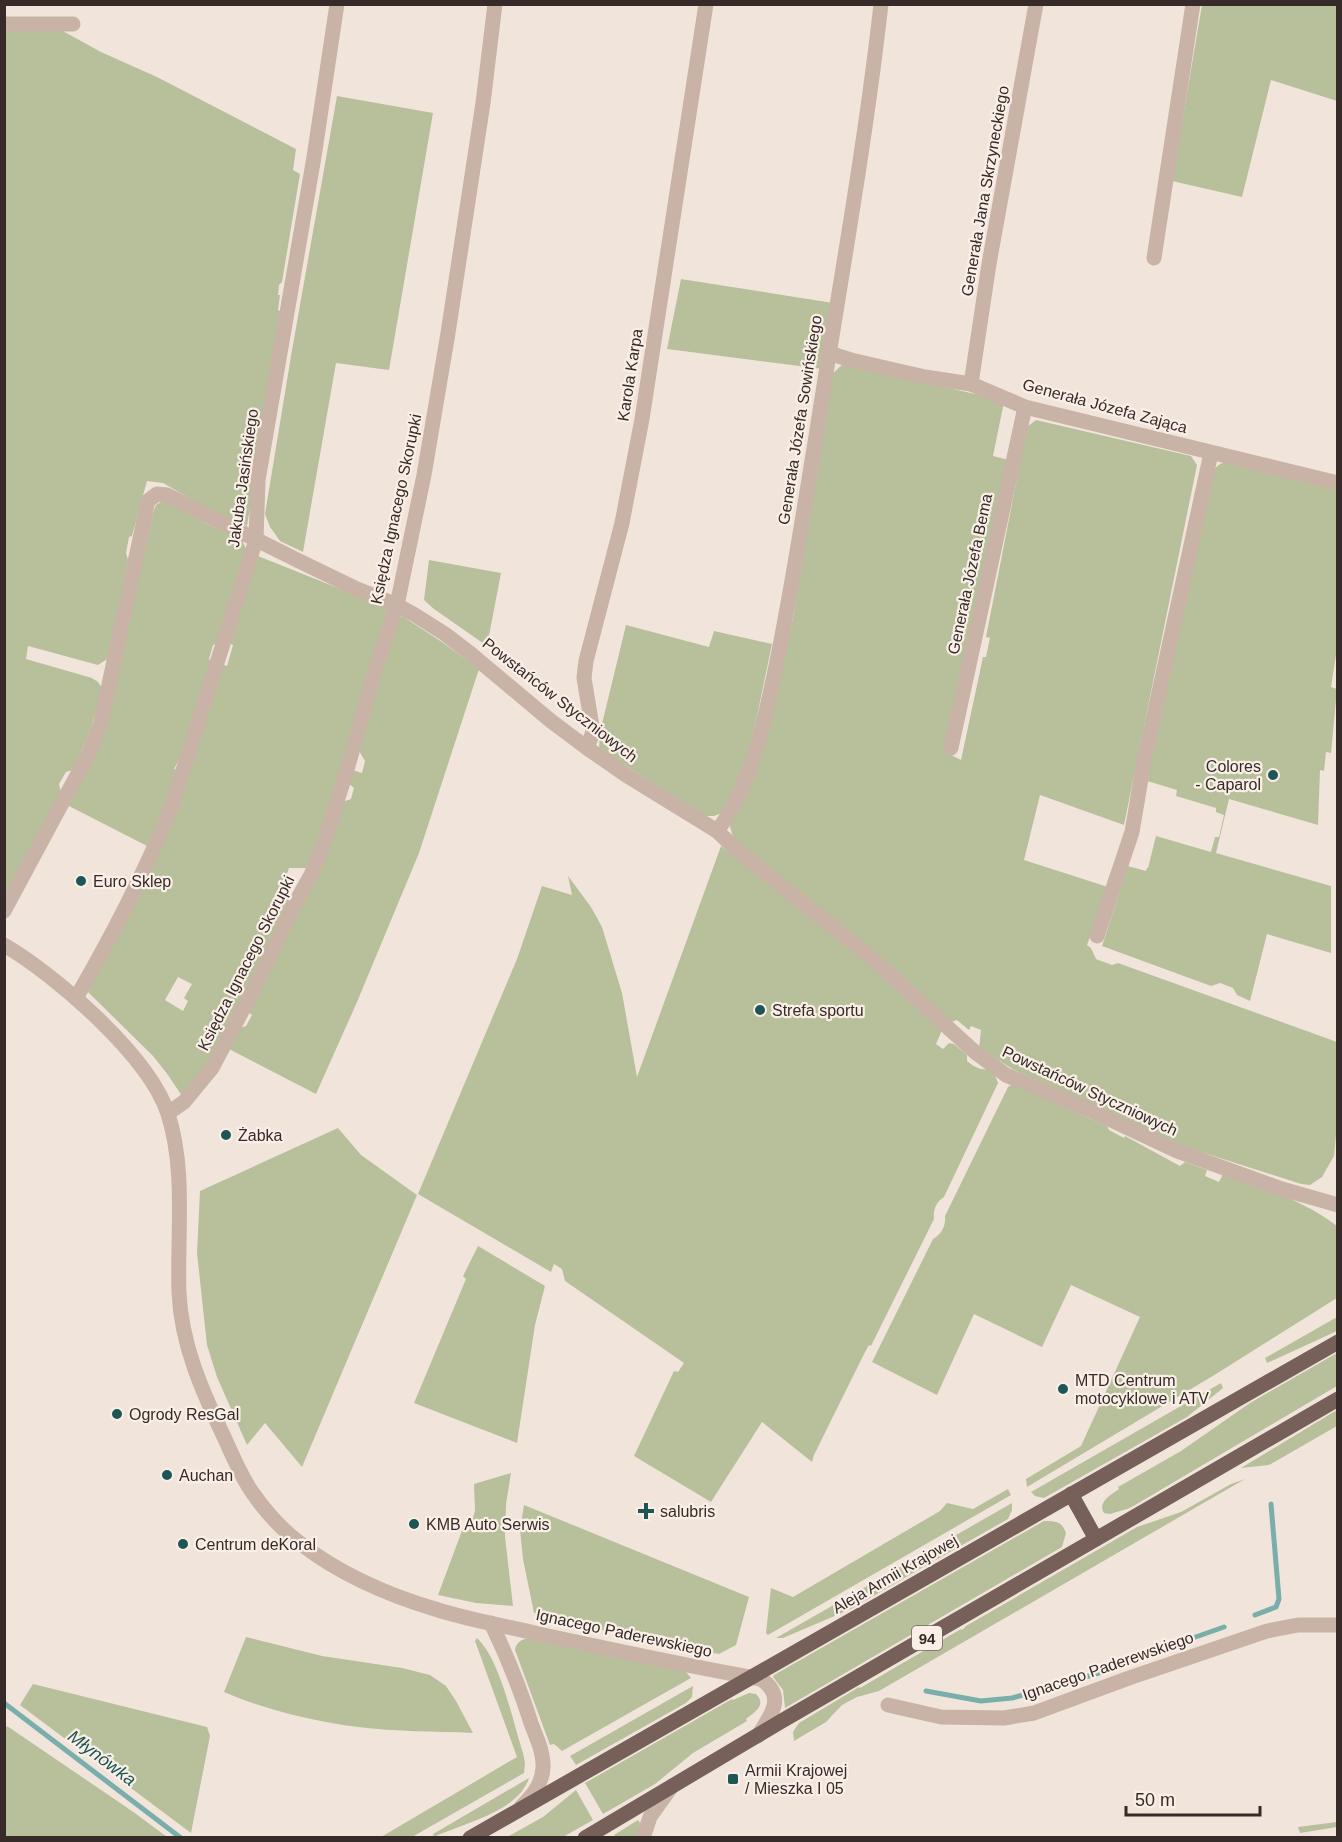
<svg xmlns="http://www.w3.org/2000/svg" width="1342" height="1842" font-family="Arial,sans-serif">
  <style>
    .green { fill: #b7c09b; fill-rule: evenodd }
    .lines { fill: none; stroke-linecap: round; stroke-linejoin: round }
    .stream { stroke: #7aaeab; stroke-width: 5 }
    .minor { stroke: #c9b3a7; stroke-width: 15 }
    .tertiary { stroke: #c9b3a7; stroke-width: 15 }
    .primary { stroke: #776059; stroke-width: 15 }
    .poi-dot { fill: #1e5655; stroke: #f9efe7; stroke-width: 2 }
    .labels { text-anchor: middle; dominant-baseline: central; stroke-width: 4.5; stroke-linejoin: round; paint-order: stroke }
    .shield { fill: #f9efe7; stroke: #706661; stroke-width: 1.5 }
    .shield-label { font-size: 15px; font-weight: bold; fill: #362b28 }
    .street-label { font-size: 16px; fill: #362b28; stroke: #f9efe7 }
    .poi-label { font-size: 16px; fill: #362b28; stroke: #f9efe7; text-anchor: start }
    .water-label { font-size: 18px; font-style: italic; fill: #1e5655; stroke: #f9efe7 }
  </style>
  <rect width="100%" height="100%" fill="#f1e5db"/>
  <!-- green -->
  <g class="green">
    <polygon points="1202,5 1337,5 1337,101 1271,80 1242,197 1172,181"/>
    <path d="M5,29L61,30L101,52L157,77L296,149L293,170L300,174L282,282L279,285L278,295H280L278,310L283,312L247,526L212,511L163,483L147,481L132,536L129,537L126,553L128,560L109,658L98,665L28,646L26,659L92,678L98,682L102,688C96,717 86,743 73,770L66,772L59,784L61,792L5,897Z"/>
    <polygon points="337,96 433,113 389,370 336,363 303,552 280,541 270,527 265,514 291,356"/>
    <polygon points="681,279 833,303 823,369 667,349"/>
    <polygon points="843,364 997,399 1004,402 993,456 1009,460 945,752 961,760 983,657 986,657 990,638 986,637 1027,427 1036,420 1191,456 1197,465 1124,825 1040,795 1024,860 1108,887 1087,945 1091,948 1096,959 1112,965 1118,963 1337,1042 1337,1124 1334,1156 1322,1177 1310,1185 1301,1184 1170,1142 1094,1105 1014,1070 979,1048 981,1030 971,1026 969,1030 957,1020 951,1022 734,841 729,823 764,737 793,618 832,374"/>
    <polygon points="1227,462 1337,490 1338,642 1331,687 1337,689 1331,753 1326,752 1324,771 1320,770 1318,825 1229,799 1216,853 1331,886 1331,953 1267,934 1250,1001 1237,995 1233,988 1220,983 1211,986 1102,946 1128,866 1146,871 1147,868 1148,868 1156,836 1211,852 1215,837 1219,837 1224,815 1216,812 1216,808 1176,796 1177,790 1147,781 1214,469 1220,464"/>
    <polygon points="169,501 206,523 242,540 248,553 219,643 213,645 209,659 212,663 185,748 174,769 178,771 149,847 67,805 77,787 143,557 153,513 156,505 161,502"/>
    <path d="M258,556L388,608L327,814L308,868H289L279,896L291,901L212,1059L182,1096L168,1075L153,1056L88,992L159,853L222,664L227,666L233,645L229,643ZM178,977L192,984L184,998L188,1001L183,1011L165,1000Z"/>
    <polygon points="429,560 501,573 487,646 434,609 424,600"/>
    <polygon points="402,616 442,642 479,669 419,853 357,1002 316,1094 229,1049 240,1028 246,1026 252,1015 248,1012 342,802 351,799 354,788 348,783 353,770 362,773 365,761 358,749 397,621"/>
    <polygon points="626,625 709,647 714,631 772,644 756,721 745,767 722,813 714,816 705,816 599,749 600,732"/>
    <path d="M721,846L798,905L876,970L942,1030L936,1044L943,1049L949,1043L954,1044L967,1055V1061C970,1063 973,1066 976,1067C988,1073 992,1064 998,1083L944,1197C936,1202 933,1210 934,1219L871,1346L869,1345L864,1354L814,1455L812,1462L762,1422L711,1502L634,1456L674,1371L678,1372L684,1363L565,1281L562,1269L554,1264L551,1272L418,1194L517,959L542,886L572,895L568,876L591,907L602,927L622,993L637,1077Z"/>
    <path d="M1013,1084L1107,1126L1109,1130L1124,1138L1125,1136L1180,1166L1185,1162L1207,1170L1205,1176L1219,1182L1223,1174C1262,1188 1304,1200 1337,1226V1298L1216,1374L1027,1487L1026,1479L1081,1446L1140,1317L1071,1285L1042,1347L974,1314L937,1395L872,1362L933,1239C942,1234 946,1225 945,1216L1008,1087Z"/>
    <polygon points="338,1128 361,1155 417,1195 302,1467 265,1423 247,1445 217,1377 207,1345 197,1253 200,1191"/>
    <polygon points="478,1246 545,1286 535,1325 517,1443 414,1403 466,1279 463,1276"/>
    <polygon points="1337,1317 1337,1331 1267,1363 1265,1358"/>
    <path d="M1337,1353V1386L1130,1508L1110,1514L1104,1513C1097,1502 1111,1495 1119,1489L1118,1487L1181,1451L1250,1403Z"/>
    <polygon points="1221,1383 1223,1388 1187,1417 1044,1498 1035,1496 1031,1492"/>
    <polygon points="1337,1410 1337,1426 1269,1465 1241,1468"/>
    <polygon points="511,1473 506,1504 505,1537 513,1606 476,1603 438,1595 463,1528 469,1531 475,1511 474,1484"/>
    <polygon points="1245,1479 879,1691 857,1697 842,1705 826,1722 794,1741 793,1732 799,1723 859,1687 860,1688 961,1629 962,1630 966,1626 1137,1527 1181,1512 1231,1484"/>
    <polygon points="1008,1489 1011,1495 768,1635 766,1633 771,1588 793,1597 940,1511 947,1503 973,1509"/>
    <polygon points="1012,1503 1012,1510 1008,1519 936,1560 934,1560 932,1562 851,1609 783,1638 776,1638"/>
    <polygon points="524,1505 749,1597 736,1645 719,1654 708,1652 707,1647 665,1638 665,1636 646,1633 642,1638 577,1625 534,1613 523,1559 520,1530"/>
    <path d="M1044,1521C1055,1521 1062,1521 1066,1533L1062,1547L785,1708L783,1690L773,1677L774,1675Z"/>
    <path d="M246,1637L322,1656L402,1668L430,1675L446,1686L456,1701L473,1733C435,1731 395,1732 358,1727C312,1721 266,1710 224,1692Z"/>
    <path d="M477,1638C500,1659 513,1722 523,1753L525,1763L524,1773L412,1837H381L517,1757L475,1641Z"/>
    <path d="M528,1638L685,1671L691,1678L562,1751L554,1744L550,1745L515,1650C516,1643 520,1640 528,1638Z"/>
    <polygon points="33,1684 207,1727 210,1736 191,1833 20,1705"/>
    <polygon points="693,1686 692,1697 686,1703 576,1765 570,1756"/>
    <path d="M749,1693L756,1694C767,1705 755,1712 746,1719L747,1721L693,1753L655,1784L603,1814L585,1783L732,1699L733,1700Z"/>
    <polygon points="7,1726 132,1811 167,1837 5,1837 4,1731"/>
    <path d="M529,1778C518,1812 464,1823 434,1837L433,1834Z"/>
    <polygon points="576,1790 593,1820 563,1837 507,1837 543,1817"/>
    <polygon points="638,1820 640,1823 637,1837 617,1837 614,1835"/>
    <polygon points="1337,1822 1337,1827 1300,1833 1298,1827"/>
  </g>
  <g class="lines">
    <!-- stream -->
    <g class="stream">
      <polyline points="1255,1615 1276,1607 1279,1599 1271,1504"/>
      <polyline points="1190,1639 1224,1627"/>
      <polyline points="926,1691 981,1701 1012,1698 1054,1687 1108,1670 1163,1649"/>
      <polyline points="4,1703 181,1838"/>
    </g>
    <!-- minor -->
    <g class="minor">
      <polyline points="4,24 73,24"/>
      <polyline points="1154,258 1193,4"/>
      <polyline points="829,353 851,360 925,377 971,384 1025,407 1338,483"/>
      <polyline points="971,384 989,264 1036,4"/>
      <polyline points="587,748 593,732 584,678 586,661 622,523 642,419 706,4"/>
      <polyline points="951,748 1025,407"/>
      <path d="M717,831C752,785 764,722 776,666C792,588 804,509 817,430C839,288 865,147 881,4"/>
      <polyline points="4,911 89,753 101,722 148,501 157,494 167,495 299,561 357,589 397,605 415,615 445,634 471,654 551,721 587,748 626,775 717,831 737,850 869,956 976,1053 1006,1075 1092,1111 1177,1151 1282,1189 1338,1205"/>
      <polyline points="1097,936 1132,832 1144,761 1211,453"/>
      <path d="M76,998C111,938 143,876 170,811L256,540L258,480L314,157L337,4"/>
      <polyline points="168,1113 184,1102 212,1068 259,979 292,909 311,875 324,843 348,766 375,670 397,605 424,475 448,333 483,103 495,4"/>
      <polyline points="888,1705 941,1717 1004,1718 1034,1713 1129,1678 1267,1631 1298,1625 1338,1625"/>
      <polyline points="643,1838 650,1817 672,1786"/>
    </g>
    <!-- tertiary -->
    <g class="tertiary">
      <path d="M4,945C56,975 150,1057 168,1114C186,1169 177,1235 179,1292C181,1345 203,1393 225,1439C233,1457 241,1476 252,1492C266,1512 282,1530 301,1544C340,1574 388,1595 435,1609C469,1620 505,1626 539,1634C613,1650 687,1666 761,1679C787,1697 770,1716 758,1736"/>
      <path d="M491,1623C507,1656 520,1688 531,1723C536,1737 544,1752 543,1768C542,1785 532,1796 521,1807"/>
    </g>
    <!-- primary -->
    <g class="primary">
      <polyline points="1071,1494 1096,1539"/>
      <polyline points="470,1838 1338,1342"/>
      <polyline points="585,1838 780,1722 1338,1399"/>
    </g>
  </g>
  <!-- markers -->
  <g class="poi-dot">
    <circle cx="1273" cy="775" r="6"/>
    <circle cx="81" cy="881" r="6"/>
    <circle cx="760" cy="1010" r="6"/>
    <circle cx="226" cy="1135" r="6"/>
    <circle cx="1063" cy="1389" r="6"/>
    <circle cx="117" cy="1414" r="6"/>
    <circle cx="167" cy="1475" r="6"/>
    <path d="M643 1502h6v6h6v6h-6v6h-6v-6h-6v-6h6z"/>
    <circle cx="414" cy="1524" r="6"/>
    <circle cx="183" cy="1544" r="6"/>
    <rect x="727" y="1773" width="12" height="12" rx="3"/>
  </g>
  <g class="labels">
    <!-- shield labels -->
    <rect class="shield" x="912" y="1626" width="30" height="24" rx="4.5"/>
    <g class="shield-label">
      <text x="927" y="1638">94</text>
    </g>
    <!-- street labels -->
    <g class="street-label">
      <text transform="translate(985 191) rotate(-80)">Generała Jana Skrzyneckiego</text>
      <text transform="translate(630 375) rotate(-81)">Karola Karpa</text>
      <text transform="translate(1105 406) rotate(15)">Generała Józefa Zająca</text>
      <text transform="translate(800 420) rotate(-81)">Generała Józefa Sowińskiego</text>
      <text transform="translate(243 478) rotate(-82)">Jakuba Jasińskiego</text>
      <text transform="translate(396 509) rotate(-78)">Księdza Ignacego Skorupki</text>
      <text transform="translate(970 574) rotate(-78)">Generała Józefa Bema</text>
      <text transform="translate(560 700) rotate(38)">Powstańców Styczniowych</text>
      <text transform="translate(246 963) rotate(-63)">Księdza Ignacego Skorupki</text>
      <text transform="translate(1090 1091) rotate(25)">Powstańców Styczniowych</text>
      <text transform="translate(895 1574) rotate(-30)">Aleja Armii Krajowej</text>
      <text transform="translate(624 1633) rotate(12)">Ignacego Paderewskiego</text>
      <text transform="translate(1108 1666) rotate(-19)">Ignacego Paderewskiego</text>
    </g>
    <!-- poi labels -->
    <g class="poi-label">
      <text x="1261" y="766" text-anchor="end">Colores<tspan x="1261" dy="18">- Caparol</tspan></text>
      <text x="93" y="881">Euro Sklep</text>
      <text x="772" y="1010">Strefa sportu</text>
      <text x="238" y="1135">Żabka</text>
      <text x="1075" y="1380">MTD Centrum<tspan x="1075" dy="18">motocyklowe i ATV</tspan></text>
      <text x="129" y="1414">Ogrody ResGal</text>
      <text x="179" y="1475">Auchan</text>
      <text x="660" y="1511">salubris</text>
      <text x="426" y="1524">KMB Auto Serwis</text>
      <text x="195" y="1544">Centrum deKoral</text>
      <text x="745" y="1770">Armii Krajowej<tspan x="745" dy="18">/ Mieszka I 05</tspan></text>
    </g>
    <!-- water labels -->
    <g class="water-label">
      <text transform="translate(102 1758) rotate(37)">Młynówka</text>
    </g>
  </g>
  <!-- border -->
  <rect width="1342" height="1842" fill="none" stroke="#362b28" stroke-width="12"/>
  <!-- scale -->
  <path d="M1126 1806v9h134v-9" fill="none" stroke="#362b28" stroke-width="3"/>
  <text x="1135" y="1806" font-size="18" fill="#362b28" stroke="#f9efe7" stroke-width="4.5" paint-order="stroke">50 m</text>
</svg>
